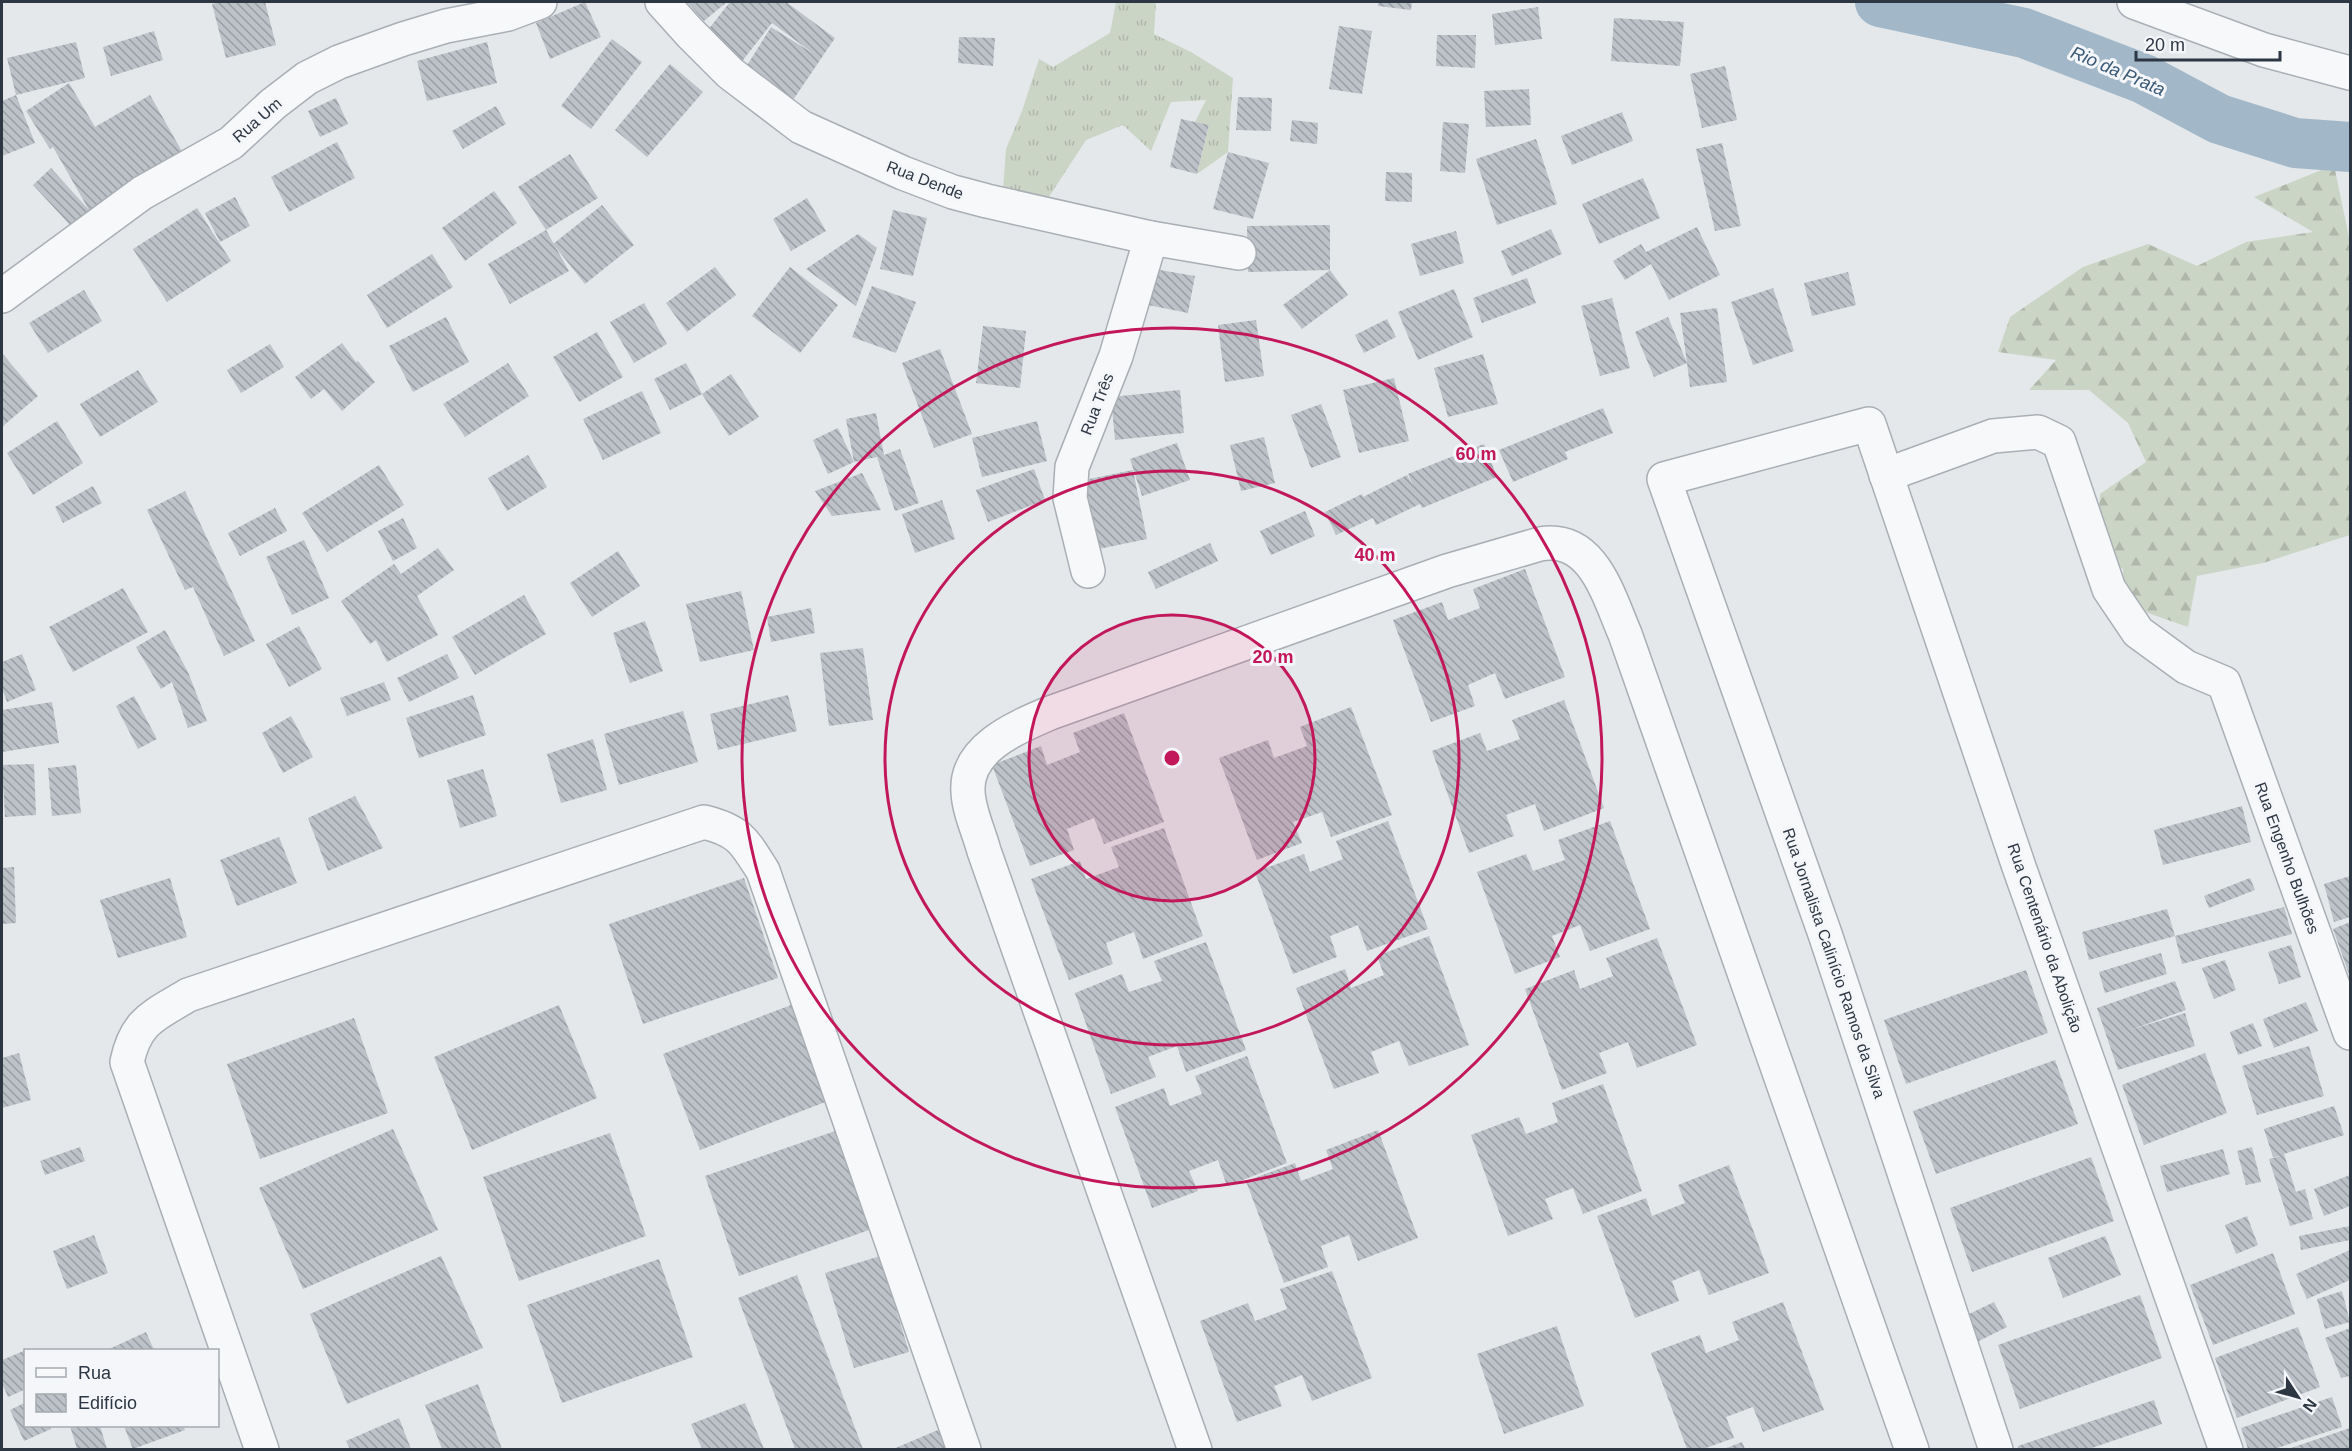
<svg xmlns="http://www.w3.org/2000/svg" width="2352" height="1451" font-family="Arial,sans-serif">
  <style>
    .grass { fill: url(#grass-tufts) }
    .forest { fill: url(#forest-firs) }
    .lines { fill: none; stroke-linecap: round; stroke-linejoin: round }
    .canal { stroke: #a2b8c9; stroke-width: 50 }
    .building { fill: url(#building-back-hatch) }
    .minor-casing { stroke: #a9afb5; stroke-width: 36 }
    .minor { stroke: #f7f8fa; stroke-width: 33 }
    .ring { fill: none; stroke: #c2185b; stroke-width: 3 }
    .labels { text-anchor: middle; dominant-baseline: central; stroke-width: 6; stroke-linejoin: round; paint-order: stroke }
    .street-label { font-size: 16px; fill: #2d3743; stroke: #f4f6f9 }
    .water-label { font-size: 18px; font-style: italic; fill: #395975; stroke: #f4f6f9 }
    .centre { fill: #c2185b; stroke: #f4f6f9; stroke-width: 3 }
    .ring-label { font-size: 18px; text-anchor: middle; font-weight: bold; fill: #c2185b; stroke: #f4f6f9; stroke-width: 6; stroke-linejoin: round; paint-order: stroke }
  </style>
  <defs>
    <pattern id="grass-tufts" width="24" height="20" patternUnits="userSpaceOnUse" patternTransform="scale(1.5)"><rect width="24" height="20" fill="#cbd5c6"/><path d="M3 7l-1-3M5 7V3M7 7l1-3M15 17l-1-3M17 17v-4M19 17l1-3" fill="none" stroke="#afb7ab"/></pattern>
    <pattern id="forest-firs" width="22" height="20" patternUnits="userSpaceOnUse" patternTransform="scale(1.5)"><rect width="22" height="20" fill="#cbd5c6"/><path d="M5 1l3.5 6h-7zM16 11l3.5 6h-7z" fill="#afb7ab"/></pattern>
    <pattern id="building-back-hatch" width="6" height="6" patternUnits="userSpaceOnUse" patternTransform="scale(1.5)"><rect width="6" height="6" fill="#bcc2c8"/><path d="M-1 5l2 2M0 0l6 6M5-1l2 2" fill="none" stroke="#999ea4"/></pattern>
  </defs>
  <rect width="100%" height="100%" fill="#e4e8eb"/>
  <!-- grass -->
  <polygon class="grass" points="1116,2 1156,2 1154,34 1191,52 1233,78 1228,152 1197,174 1209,126 1195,122 1206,100 1171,102 1151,151 1123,125 1086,140 1047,200 1003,189 1006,149 1022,111 1039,59 1053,67 1110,33"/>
  <!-- forest -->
  <polygon class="forest" points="2334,165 2350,242 2350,535 2263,563 2197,576 2188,627 2125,605 2123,569 2096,552 2100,494 2146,462 2128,423 2089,390 2029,390 2056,360 1998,352 2010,317 2083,267 2148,244 2197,266 2246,242 2313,232 2254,197"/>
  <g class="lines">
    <!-- canal -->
    <polyline class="canal" points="1880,2 2024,33 2144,79 2219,119 2295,143 2350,147"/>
  </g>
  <!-- building -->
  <g class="building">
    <polygon points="221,2 265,2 276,45 226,58 212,4"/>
    <polygon points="585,2 601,37 550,59 536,23"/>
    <polygon points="687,2 727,2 704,21"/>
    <polygon points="730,2 786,2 835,38 789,106 741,75 771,27 814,54 772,23 736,69 700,40"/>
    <polygon points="1378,2 1412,2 1411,10 1378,6"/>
    <polygon points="1538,7 1542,39 1495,45 1492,14"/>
    <polygon points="1614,18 1684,22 1680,66 1611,61"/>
    <polygon points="1339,26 1372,31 1362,94 1329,89"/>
    <polygon points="154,31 163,60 111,76 103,47"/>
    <polygon points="1437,35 1476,35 1475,68 1436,66"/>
    <polygon points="959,37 995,38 993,66 958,63"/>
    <polygon points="612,39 642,62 591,129 561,106"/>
    <polygon points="76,42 85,78 16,95 7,58"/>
    <polygon points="487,42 497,83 427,101 417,61"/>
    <polygon points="670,64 703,92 647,157 615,130"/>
    <polygon points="1725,66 1737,120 1702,128 1690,74"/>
    <polygon points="69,83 95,127 150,95 184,155 89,210 71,226 33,185 51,168 89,210 53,147 50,149 26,111"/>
    <polygon points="1529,89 1531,125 1486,127 1484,91"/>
    <polygon points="16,95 35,143 2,156 2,101"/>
    <polygon points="1238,97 1272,98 1271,131 1236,130"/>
    <polygon points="336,98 348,124 320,137 308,111"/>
    <polygon points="496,106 506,124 463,149 452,131"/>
    <polygon points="1622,112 1633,141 1572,165 1561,136"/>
    <polygon points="1181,119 1209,125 1197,174 1170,167"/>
    <polygon points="1292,120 1318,123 1317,144 1290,141"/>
    <polygon points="1443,122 1469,124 1465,173 1440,171"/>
    <polygon points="1536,139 1557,204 1497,225 1476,159"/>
    <polygon points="337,142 355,178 289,212 271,177"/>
    <polygon points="1722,143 1741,226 1715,231 1696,149"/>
    <polygon points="1228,152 1269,163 1253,219 1213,209"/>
    <polygon points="570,154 598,198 546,230 518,187"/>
    <polygon points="1386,172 1412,173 1412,202 1385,201"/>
    <polygon points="1643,178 1660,218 1599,244 1582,204"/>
    <polygon points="494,191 517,223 465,261 442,228"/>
    <polygon points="235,197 250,226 220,242 205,213"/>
    <polygon points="807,198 826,231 791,251 773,219"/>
    <polygon points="602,205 634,245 585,284 553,244"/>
    <polygon points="197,208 231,261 167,302 133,249"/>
    <polygon points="893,210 927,218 913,276 880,269"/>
    <polygon points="1330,225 1330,270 1248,272 1247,226"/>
    <polygon points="1697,227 1720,275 1669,300 1651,264 1625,280 1613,261 1641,244 1646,252"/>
    <polygon points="1551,229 1562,254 1512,276 1501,251"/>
    <polygon points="546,230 569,271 510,304 488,264"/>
    <polygon points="1456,231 1464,263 1420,276 1411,244"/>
    <polygon points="858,234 877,248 856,306 806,269"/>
    <polygon points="432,254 453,287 387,328 367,295"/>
    <polygon points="715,267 736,295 687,332 666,303"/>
    <polygon points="790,267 838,305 800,353 752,316"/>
    <polygon points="1154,269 1195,276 1188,313 1148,305"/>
    <polygon points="1330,270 1348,295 1302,329 1283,305"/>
    <polygon points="1848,272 1856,305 1812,316 1804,283"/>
    <polygon points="1527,278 1536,303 1482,323 1473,298"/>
    <polygon points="872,286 916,302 896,353 852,337"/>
    <polygon points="1773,288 1794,351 1753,365 1731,302"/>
    <polygon points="1454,289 1473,337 1418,360 1398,312"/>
    <polygon points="84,290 102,321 48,353 29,323"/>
    <polygon points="1612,298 1630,368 1600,376 1581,306"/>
    <polygon points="644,303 667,344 634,363 610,322"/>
    <polygon points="1717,308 1727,382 1690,387 1687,363 1654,377 1635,332 1668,317 1687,363 1680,313"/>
    <polygon points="446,317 469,362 413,392 389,346"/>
    <polygon points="1387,319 1396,337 1364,353 1355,335"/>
    <polygon points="1256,320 1264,376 1225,382 1218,325"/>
    <polygon points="983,326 1026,331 1020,388 976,383"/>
    <polygon points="597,332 623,377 579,402 553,357"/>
    <polygon points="342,343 356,362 358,361 375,382 342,411 324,389 311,399 295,377"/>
    <polygon points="270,344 284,367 241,393 227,370"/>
    <polygon points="940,349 972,434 934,448 902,363"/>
    <polygon points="2,353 38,396 2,427"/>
    <polygon points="1483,354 1498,404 1448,417 1434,368"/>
    <polygon points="508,363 529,396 465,437 443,404"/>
    <polygon points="686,363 702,394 670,410 654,379"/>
    <polygon points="138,370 158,402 100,437 80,404"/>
    <polygon points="731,374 759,417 729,436 702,394"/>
    <polygon points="1394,378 1409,441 1359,453 1343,390"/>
    <polygon points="1180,390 1184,433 1115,440 1111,397"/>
    <polygon points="642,391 661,433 603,460 583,419"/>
    <polygon points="1321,404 1341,457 1311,468 1291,415"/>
    <polygon points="1603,408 1613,433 1565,452 1568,459 1513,482 1499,450"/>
    <polygon points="876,413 884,455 900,449 919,503 895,511 877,457 854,462 846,419"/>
    <polygon points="57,421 83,463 33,495 7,453"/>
    <polygon points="1037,421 1047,461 982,477 972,438"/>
    <polygon points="838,428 854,462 828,474 813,440"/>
    <polygon points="1264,437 1275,483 1241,491 1230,445"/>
    <polygon points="1177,443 1190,480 1142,496 1130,459"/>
    <polygon points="1484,444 1497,477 1422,508 1420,504 1376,525 1373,518 1336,535 1325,512 1362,494 1363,497 1407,475 1413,486 1408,474"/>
    <polygon points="528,455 547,487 507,511 488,478"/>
    <polygon points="379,465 404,505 327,552 302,513"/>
    <polygon points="1034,469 1045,500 988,522 976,490"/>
    <polygon points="1133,470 1147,539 1089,551 1075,482"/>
    <polygon points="862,473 881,510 832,516 815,491"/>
    <polygon points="93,486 102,503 63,523 55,507"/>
    <polygon points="185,491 255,641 224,656 193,587 185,590 147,510"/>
    <polygon points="942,500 955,539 915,553 902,514"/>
    <polygon points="275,508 287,531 240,556 228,533"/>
    <polygon points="1305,511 1315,536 1271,555 1260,531"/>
    <polygon points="403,518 417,548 393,561 378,531"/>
    <polygon points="304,540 329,598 292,615 266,557"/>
    <polygon points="1210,543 1218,561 1156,589 1148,572"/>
    <polygon points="438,548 454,570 417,596 438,635 387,662 376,640 370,644 341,601 394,564 401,574"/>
    <polygon points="618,551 640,586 592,617 570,583"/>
    <polygon points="1525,569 1565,677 1505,699 1495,673 1468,685 1475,706 1431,722 1393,620 1442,602 1448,620 1480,608 1473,589"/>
    <polygon points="123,588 148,632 73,672 49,627"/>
    <polygon points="741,591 754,650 700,662 686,604"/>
    <polygon points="524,595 546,634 475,675 452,637"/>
    <polygon points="811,608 815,633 771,642 767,617"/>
    <polygon points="645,621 663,671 630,683 613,633"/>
    <polygon points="299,626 322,669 289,687 266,644"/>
    <polygon points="165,630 188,672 207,721 188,728 172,682 161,689 136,647"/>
    <polygon points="863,648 873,720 829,726 820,653"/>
    <polygon points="22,654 36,690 7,702 2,688 2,662"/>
    <polygon points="447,654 459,678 409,702 397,678"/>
    <polygon points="384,682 391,700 347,716 340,698"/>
    <polygon points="473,695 486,735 419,758 406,718"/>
    <polygon points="788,695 797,731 718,750 710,714"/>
    <polygon points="134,696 157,739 138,749 116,706"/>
    <polygon points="1564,700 1604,808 1544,831 1535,804 1506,815 1514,836 1469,853 1432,751 1480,733 1487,751 1520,739 1512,720"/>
    <polygon points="52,702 59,743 2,752 2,710"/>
    <polygon points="1351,707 1392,815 1331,837 1322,812 1293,822 1302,843 1257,860 1219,758 1268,740 1274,758 1307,746 1300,727"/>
    <polygon points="683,711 698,762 619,785 604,734"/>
    <polygon points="1124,713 1164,822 1104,844 1094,818 1067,829 1074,850 1030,866 992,765 1041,746 1047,765 1080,752 1073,733"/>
    <polygon points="291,716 313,757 283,773 262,733"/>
    <polygon points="593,739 607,790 561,803 547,754"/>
    <polygon points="34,764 36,815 5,817 2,765"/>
    <polygon points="76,765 81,813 52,816 48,768"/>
    <polygon points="483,769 497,816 460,828 447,780"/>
    <polygon points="355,796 383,848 328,871 308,818"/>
    <polygon points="2242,806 2251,842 2163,865 2154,830"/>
    <polygon points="1388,821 1428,929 1367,951 1358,925 1330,936 1337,957 1293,974 1255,872 1304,854 1310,872 1343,859 1336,841"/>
    <polygon points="1610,821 1650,929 1590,951 1580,925 1552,936 1560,957 1515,974 1477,872 1526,854 1533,871 1565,860 1558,840"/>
    <polygon points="1164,828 1203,936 1143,959 1134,932 1106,943 1113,964 1069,980 1031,879 1080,861 1086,879 1119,867 1111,847"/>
    <polygon points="279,837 297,883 237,906 220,860"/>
    <polygon points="14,867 16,923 2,924 2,868"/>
    <polygon points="2350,876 2350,917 2334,922 2324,884"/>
    <polygon points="170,878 187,937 118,958 100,900"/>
    <polygon points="744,878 778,978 643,1024 609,924"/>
    <polygon points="2250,878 2255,890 2209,908 2204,896"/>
    <polygon points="2284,907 2292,934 2182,964 2175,936"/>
    <polygon points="2167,909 2175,936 2089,960 2082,932"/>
    <polygon points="2350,922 2350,977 2333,929"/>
    <polygon points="1429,936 1469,1045 1409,1066 1399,1041 1371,1052 1379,1073 1334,1089 1296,988 1345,969 1351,988 1384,975 1377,956"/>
    <polygon points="1657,938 1697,1045 1637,1068 1628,1042 1599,1053 1607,1073 1562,1090 1525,989 1574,970 1580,989 1613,976 1606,958"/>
    <polygon points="1206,942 1246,1050 1186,1072 1177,1046 1148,1057 1156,1077 1111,1094 1075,993 1122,974 1129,992 1162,981 1154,961"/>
    <polygon points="2291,945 2301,977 2279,984 2268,952"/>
    <polygon points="2161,953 2167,974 2105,993 2099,972"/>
    <polygon points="2225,960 2236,990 2214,999 2202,968"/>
    <polygon points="2026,970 2048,1033 1906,1084 1884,1020"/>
    <polygon points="2175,981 2186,1010 2130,1030 2185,1013 2195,1046 2118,1070 2097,1008"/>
    <polygon points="2306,1002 2318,1031 2274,1048 2263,1019"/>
    <polygon points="559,1005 597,1098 472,1150 434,1057"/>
    <polygon points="791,1005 828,1101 700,1150 663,1054"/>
    <polygon points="354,1018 388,1113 260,1159 227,1064"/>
    <polygon points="2253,1023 2262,1046 2238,1055 2230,1032"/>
    <polygon points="2309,1046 2324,1096 2257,1115 2242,1066"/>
    <polygon points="19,1053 31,1100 2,1108 2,1058"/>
    <polygon points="2205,1053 2227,1113 2144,1145 2122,1085"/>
    <polygon points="1247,1056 1287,1163 1227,1186 1218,1160 1189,1171 1198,1191 1152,1208 1115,1107 1164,1088 1170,1106 1202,1094 1195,1076"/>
    <polygon points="2055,1060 2078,1124 1936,1174 1913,1111"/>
    <polygon points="1603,1084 1642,1191 1583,1214 1573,1188 1545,1199 1553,1219 1508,1236 1471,1135 1519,1117 1526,1134 1558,1122 1552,1103"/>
    <polygon points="2334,1106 2344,1135 2284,1154 2296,1192 2305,1189 2313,1219 2290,1226 2269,1159 2280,1156 2273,1157 2264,1129"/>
    <polygon points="393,1129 438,1230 303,1289 259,1188"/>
    <polygon points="838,1130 872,1229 739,1276 705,1176"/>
    <polygon points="1378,1130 1418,1238 1358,1261 1349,1235 1321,1246 1328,1267 1284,1283 1246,1181 1295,1163 1301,1181 1333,1169 1326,1150"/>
    <polygon points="610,1133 646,1236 519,1281 483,1177"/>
    <polygon points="80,1147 85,1161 45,1175 40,1161"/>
    <polygon points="2252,1147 2261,1182 2246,1185 2237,1151"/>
    <polygon points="2223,1149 2230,1174 2167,1192 2160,1166"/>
    <polygon points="2091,1157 2114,1221 1972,1272 1950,1208"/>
    <polygon points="1729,1165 1769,1273 1709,1295 1699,1270 1672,1281 1679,1301 1635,1318 1597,1216 1646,1198 1652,1216 1685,1203 1678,1185"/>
    <polygon points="2350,1175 2350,1206 2324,1216 2314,1189"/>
    <polygon points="2247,1216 2258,1245 2236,1254 2225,1225"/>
    <polygon points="2350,1226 2350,1240 2301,1250 2299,1236"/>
    <polygon points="94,1235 108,1273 67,1289 53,1251"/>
    <polygon points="2105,1236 2121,1275 2063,1298 2048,1258"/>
    <polygon points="2350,1250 2350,1280 2307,1299 2296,1274"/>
    <polygon points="2273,1253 2295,1314 2213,1345 2190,1285"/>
    <polygon points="441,1256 483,1348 347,1404 310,1314"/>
    <polygon points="880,1256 909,1352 854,1368 825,1273"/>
    <polygon points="659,1259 693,1357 562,1403 527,1305"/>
    <polygon points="1332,1271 1372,1378 1312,1401 1302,1375 1274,1386 1282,1406 1237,1422 1200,1321 1248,1303 1255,1321 1287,1309 1280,1289"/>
    <polygon points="797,1275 863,1449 795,1449 738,1298"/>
    <polygon points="2342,1291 2350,1322 2325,1329 2317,1299"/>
    <polygon points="2140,1295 2162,1358 2020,1409 1998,1345"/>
    <polygon points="1783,1302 1824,1410 1763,1432 1753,1407 1726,1417 1734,1438 1703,1449 1687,1449 1651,1353 1700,1335 1706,1353 1739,1340 1732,1322"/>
    <polygon points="1994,1302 2007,1327 1977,1342 1965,1316"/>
    <polygon points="1557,1326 1584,1406 1504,1434 1477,1354"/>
    <polygon points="2298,1327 2320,1387 2237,1418 2215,1358"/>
    <polygon points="2350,1328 2350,1376 2341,1378 2325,1338"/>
    <polygon points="146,1332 154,1350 107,1350"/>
    <polygon points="26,1350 26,1389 8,1397 2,1383 2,1360"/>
    <polygon points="478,1384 502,1449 442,1449 425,1405"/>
    <polygon points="2332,1397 2342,1427 2274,1449 2248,1449 2241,1428"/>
    <polygon points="2154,1400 2162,1424 2089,1449 2018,1449 2018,1446"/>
    <polygon points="26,1402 26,1426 50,1426 51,1429 24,1441 10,1410"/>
    <polygon points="745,1403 764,1449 702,1449 691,1424"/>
    <polygon points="399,1418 411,1449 350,1449 346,1441"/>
    <polygon points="70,1426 100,1426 107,1449 77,1449"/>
    <polygon points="124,1426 183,1426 185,1430 133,1449"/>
    <polygon points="2350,1428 2350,1449 2288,1449"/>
    <polygon points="938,1430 947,1449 893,1449"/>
    <polygon points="1742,1442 1745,1449 1724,1449"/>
  </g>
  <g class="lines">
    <!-- minor casing -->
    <g class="minor-casing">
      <g id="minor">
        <polyline points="662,2 690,33 730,73 801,127 903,173 953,192 987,201 1151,238 1239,253"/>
        <polyline points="2134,2 2264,50 2350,73"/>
        <polyline points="2,296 142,193 231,143 273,104 307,78 339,62 403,39 446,26 508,14 540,2"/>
        <polyline points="1886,475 1993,436 2038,432 2059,442 2109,589 2138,632 2186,667 2224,683 2350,1033"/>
        <polyline points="1088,571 1070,498 1072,467 1116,356 1151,238"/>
        <path d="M262,1450L127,1062C136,1020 154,1016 188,995L704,822C740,831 744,841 763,871L964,1450"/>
        <path d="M1195,1450L984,851C979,832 969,812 968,792C965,748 1017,727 1050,713L1447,571L1540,544C1593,535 1608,595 1625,634L1912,1450"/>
        <polyline points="1996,1450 1825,934 1664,479 1869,424 2019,867 2226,1450"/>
      </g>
    </g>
    <!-- minor -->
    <use href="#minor" class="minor"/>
  </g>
  <!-- distance rings -->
  <circle cx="1172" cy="758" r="143" fill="#c2185b" fill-opacity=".12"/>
  <g class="ring">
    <circle cx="1172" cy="758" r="143"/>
    <circle cx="1172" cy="758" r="287"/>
    <circle cx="1172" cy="758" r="430"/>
  </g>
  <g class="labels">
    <!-- street labels -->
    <g class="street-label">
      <text transform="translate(257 120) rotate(-41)">Rua Um</text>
      <text transform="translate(925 180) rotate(21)">Rua Dende</text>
      <text transform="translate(1097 404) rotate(-69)">Rua Três</text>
      <text transform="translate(2287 858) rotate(70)">Rua Engenho Bulhões</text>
      <text transform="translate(2045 938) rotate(71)">Rua Centenário da Abolição</text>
      <text transform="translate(1834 963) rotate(71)">Rua Jornalista Calinício Ramos da Silva</text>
    </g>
    <!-- water labels -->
    <g class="water-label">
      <text transform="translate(2118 71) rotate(23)">Rio da Prata</text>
    </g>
  </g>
  <circle cx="1172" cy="758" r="9" class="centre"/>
  <g class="ring-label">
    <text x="1476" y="460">60 m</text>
    <text x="1375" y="561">40 m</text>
    <text x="1273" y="663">20 m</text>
  </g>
  <!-- border -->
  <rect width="2352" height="1451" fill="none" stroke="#2d3743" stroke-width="6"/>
  <!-- legend -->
  <rect x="24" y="1349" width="195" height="78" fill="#f4f6f9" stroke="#a4aab0" stroke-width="1.5"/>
  <rect x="36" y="1368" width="30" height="9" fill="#f7f8fa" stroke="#a4aab0" stroke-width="1.5"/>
  <text x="78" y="1379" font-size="18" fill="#2d3743">Rua</text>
  <rect x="36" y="1394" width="30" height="18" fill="url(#building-back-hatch)" stroke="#a4aab0" stroke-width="1.5"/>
  <text x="78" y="1409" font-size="18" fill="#2d3743">Edifício</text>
  <!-- north arrow -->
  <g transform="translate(2298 1397) rotate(126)" stroke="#f4f6f9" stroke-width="4.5" paint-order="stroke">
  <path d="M0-4.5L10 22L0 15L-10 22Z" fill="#2d3743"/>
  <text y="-9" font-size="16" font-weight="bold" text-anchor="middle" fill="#2d3743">N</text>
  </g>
  <!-- scale -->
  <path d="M2136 51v9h144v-9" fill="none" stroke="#2d3743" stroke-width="3"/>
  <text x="2145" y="51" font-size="18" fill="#2d3743" stroke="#f4f6f9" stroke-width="4.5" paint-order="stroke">20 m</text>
</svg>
